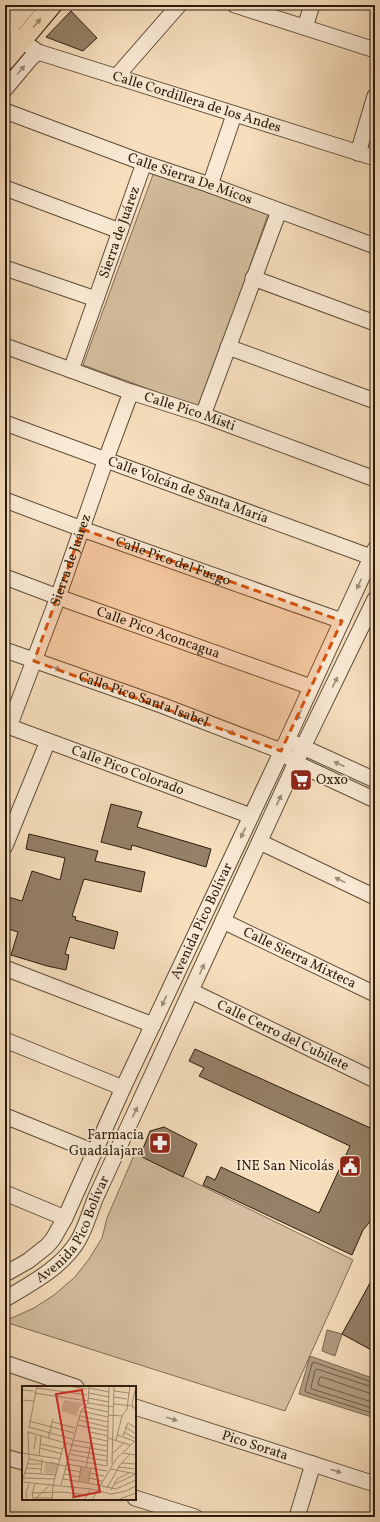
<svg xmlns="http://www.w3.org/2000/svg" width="380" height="1522" font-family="Vollkorn,serif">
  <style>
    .green { fill: #d4be9f; stroke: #7f6d54 }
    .water { fill: #b19d81; stroke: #7b6951 }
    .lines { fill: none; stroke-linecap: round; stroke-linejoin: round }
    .shore { stroke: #6e5c46; stroke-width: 1 }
    .building { fill: #958168; stroke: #2a1c0a }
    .minor-casing { stroke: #5d4d37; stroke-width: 17 }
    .major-casing { stroke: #2a1c0a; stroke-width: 21 }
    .minor { stroke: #faead5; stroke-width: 15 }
    .major { stroke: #f7dfbe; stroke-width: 19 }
    .oneway { fill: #9b876d }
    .oneway2 { fill: #9c8d7a }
    .marked { fill: #d5530c; fill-opacity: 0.2; stroke: #d5530c; stroke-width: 3; stroke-dasharray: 8 5; stroke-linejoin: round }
    .labels { text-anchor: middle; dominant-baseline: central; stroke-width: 3.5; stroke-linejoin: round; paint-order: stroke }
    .street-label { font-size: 14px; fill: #2a1c0a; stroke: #faead5 }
    .poi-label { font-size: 14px; fill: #2a1c0a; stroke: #faead5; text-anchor: end }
    .inset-road { fill: none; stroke: #a59176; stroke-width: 1 }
    .view { fill: #d62828; fill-opacity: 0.15; stroke: #d62828; stroke-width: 2 }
    .inset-edge { fill: none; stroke: #2a1c0a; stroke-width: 2 }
  </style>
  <rect width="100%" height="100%" fill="#f7dfbe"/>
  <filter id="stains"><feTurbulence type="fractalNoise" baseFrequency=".005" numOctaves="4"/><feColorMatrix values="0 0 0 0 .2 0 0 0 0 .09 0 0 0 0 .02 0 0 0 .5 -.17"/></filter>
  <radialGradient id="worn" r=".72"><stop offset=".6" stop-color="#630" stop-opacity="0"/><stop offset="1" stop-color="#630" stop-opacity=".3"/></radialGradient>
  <!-- green -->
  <g class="green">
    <polygon points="154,172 268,214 201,408 83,365"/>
    <polygon points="135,1153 353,1260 285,1411 5,1322 5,1321 34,1308 54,1295 75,1277 89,1259 102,1238 107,1218"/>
  </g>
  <!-- water -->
  <g class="water">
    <polygon points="327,1330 342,1334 335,1356 322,1351"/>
    <polygon points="310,1356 375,1379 375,1418 299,1394"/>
  </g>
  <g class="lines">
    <!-- shore -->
    <g class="shore">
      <polyline points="375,1383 313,1362 312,1364 305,1390 306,1392 375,1414"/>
      <polyline points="375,1388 317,1369 315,1370 311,1387 312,1389 375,1409"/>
      <polyline points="375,1394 369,1393 322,1377 320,1377 318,1383 319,1385 375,1403"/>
    </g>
  </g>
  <!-- building -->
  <g class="building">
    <polygon points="71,11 97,38 83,51 46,37"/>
    <polygon points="111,804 142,812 137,827 211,849 206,867 132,845 131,850 101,842"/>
    <polygon points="29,834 98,851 95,861 145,872 141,892 84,879 72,916 76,917 75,920 118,932 114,949 70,937 65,954 69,955 66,970 47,966 11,955 18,932 5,928 5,896 22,901 32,871 60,880 65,858 26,849"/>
    <polygon points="195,1049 375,1130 375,1216 363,1230 352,1255 203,1185 207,1176 215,1180 221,1167 319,1213 350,1146 199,1076 204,1068 189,1061"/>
    <polygon points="164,1127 197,1144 183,1177 140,1156 150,1131"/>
    <polygon points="375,1274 375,1352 342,1334"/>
  </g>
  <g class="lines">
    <!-- minor casing -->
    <g class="minor-casing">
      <g id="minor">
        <polyline points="235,5 375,50"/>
        <polyline points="305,27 312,5"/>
        <path id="s1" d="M14,35L38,52L375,158"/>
        <polyline points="116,77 179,5"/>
        <polyline points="5,89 31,58 38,52"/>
        <path id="s2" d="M5,111L144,163L210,185L375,246"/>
        <polyline points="358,153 375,96"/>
        <polyline points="210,185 234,115"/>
        <polyline points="5,188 120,231"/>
        <polyline points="5,268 96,299"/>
        <polyline points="253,278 375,323"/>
        <path id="s3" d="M5,346L131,392L203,415L375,479"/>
        <polyline points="228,347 375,401"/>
        <path id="s4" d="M71,370L144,163"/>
        <polyline points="203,415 279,211"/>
        <path id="s5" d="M5,423L371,557"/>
        <path id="s6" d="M5,500L82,529L342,621"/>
        <path id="s7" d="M5,577L58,597L311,687"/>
        <path id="s8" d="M5,650L161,705L281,751L296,763L375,800"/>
        <path id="s9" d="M5,725L251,816"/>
        <path id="s10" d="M9,727L58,597L106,459L131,392"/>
        <polyline points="294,743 375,780"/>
        <polyline points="260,842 375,897"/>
        <polyline points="5,846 48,741"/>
        <path id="s11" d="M223,921L375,994"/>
        <polyline points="5,968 153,1025"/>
        <path id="s12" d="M191,991L375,1080"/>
        <polyline points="5,1040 123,1088"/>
        <polyline points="5,1116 94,1152"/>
        <polyline points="5,1193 65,1218"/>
        <path id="s13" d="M5,1274L28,1261L47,1246L53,1239L65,1218L123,1088L287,740L375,549"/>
        <path id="s14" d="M5,1299C32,1283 63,1267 79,1239C86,1226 90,1212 95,1199L303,747L375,599"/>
        <polyline points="5,1363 76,1387"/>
        <path id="s15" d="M135,1407L375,1484"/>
        <polyline points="5,1457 23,1462"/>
        <polyline points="135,1498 195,1517"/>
        <polyline points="297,1517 313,1464"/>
      </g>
    </g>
    <!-- major casing -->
    <g class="major-casing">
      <g id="major">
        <polyline points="5,31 27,5"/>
        <polyline points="5,61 52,5"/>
      </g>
    </g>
    <!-- minor -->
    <use href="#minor" class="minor"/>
    <!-- major -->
    <use href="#major" class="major"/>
  </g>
  <!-- one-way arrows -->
  <defs><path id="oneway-solid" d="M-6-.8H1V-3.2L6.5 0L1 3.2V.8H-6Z"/></defs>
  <use class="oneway" href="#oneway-solid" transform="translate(37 23) rotate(-49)"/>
  <g class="oneway2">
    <use href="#oneway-solid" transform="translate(21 70) rotate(-50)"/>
    <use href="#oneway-solid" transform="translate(359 584) rotate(114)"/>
    <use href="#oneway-solid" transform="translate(55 668) rotate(20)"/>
    <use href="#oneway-solid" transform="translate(335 682) rotate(-64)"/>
    <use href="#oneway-solid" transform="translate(299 715) rotate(115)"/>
    <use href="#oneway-solid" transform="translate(230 732) rotate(21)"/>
    <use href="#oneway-solid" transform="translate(339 764) rotate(-156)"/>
    <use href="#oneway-solid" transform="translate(279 800) rotate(-65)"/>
    <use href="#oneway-solid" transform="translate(243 833) rotate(115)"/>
    <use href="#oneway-solid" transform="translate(340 880) rotate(-154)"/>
    <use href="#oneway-solid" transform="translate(202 969) rotate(-66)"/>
    <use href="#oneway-solid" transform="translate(164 1001) rotate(115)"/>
    <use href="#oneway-solid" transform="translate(135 1112) rotate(-65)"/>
    <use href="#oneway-solid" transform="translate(172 1419) rotate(18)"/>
    <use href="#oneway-solid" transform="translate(336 1471) rotate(18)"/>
  </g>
  <!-- marked area -->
  <path class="marked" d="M82,529L342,621L281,751L34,661Z"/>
  <!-- icons -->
  <defs>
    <g id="supermarket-square" transform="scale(1.15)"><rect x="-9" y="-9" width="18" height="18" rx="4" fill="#8f2418" stroke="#faead5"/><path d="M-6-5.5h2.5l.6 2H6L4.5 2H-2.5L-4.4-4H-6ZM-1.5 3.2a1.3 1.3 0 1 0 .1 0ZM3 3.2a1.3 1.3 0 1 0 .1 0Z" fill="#fff"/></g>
    <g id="pharmacy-square" transform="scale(1.15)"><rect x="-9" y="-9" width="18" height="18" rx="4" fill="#8f2418" stroke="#faead5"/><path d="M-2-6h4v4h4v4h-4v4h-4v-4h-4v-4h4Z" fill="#fff"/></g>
    <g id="civic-square" transform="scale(1.15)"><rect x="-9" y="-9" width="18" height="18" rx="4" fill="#8f2418" stroke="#faead5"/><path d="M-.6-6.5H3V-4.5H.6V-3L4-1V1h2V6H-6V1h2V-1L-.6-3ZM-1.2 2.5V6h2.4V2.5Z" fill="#fff"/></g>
  </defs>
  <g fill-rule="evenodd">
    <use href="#supermarket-square" x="301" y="780"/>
    <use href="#pharmacy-square" x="160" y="1143"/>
    <use href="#civic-square" x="350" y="1166"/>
  </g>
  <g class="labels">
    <!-- street labels -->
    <g class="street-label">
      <text stroke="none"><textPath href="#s1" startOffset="196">Calle Cordillera de los Andes</textPath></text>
      <text stroke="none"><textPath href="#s2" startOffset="197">Calle Sierra De Micos</textPath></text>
      <text stroke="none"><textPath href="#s4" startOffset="146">Sierra de Juárez</textPath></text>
      <text stroke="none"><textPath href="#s3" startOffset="196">Calle Pico Misti</textPath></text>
      <text stroke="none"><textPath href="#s5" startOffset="195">Calle Volcán de Santa María</textPath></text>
      <text stroke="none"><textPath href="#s10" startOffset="178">Sierra de Juárez</textPath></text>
      <text stroke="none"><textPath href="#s6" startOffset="179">Calle Pico del Fuego</textPath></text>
      <text stroke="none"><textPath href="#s7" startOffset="163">Calle Pico Aconcagua</textPath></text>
      <text stroke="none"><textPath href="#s8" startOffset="147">Calle Pico Santa Isabel</textPath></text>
      <text stroke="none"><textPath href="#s9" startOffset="131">Calle Pico Colorado</textPath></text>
      <text stroke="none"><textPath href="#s13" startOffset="411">Avenida Pico Bolívar</textPath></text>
      <text stroke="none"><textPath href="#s11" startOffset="85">Calle Sierra Mixteca</textPath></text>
      <text stroke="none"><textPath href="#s12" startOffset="102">Calle Cerro del Cubilete</textPath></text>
      <text stroke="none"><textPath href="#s14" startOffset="101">Avenida Pico Bolívar</textPath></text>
      <text stroke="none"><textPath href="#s15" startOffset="126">Pico Sorata</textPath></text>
    </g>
    <!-- poi labels -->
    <g class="poi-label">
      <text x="316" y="780" text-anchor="start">Oxxo</text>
      <text x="144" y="1135">Farmacia<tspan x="144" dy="16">Guadalajara</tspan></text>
      <text x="334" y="1166">INE San Nicolás</text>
    </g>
  </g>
  <!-- overview -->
  <g transform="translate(22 1386)">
    <rect width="114" height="114" fill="#f7dfbe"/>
    <path d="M42,14L62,17L57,22L55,30L39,25ZM28,75L37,78L34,88L22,87L23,76H28V80ZM59,81L68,83L65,97L57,95Z" fill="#d4be9f"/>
    <path class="inset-road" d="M46,0L65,3M114,1L110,17L111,22H114M15,2L65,9M67,2L87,6M0,4L12,5M92,5L107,7M12,7L66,15M67,7L87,11M92,11L105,13M66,12L87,16M0,14L12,15M66,17L92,21M92,18L111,20M63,21L86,26M59,25L86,31M86,29L100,30M58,30L86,36M57,34L86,41M7,35L52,47M31,36L53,42M55,39L86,45M7,41L50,53M103,41L114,48M7,42L15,0M6,46L50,59L85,65M68,46L86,50M102,46L114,53M95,49L112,55M101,50L106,37L114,42M67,51L85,55M86,52L108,59M26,53L31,33M51,54L85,60M94,54L100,30L105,23L108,0M18,58L41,63M18,62L40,68M12,63L14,50M49,64L85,70M0,67L38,73M91,67L102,57M101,67L114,69M47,68L85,75M17,70L19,50M7,73L44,80M46,73L85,80M100,77L114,78M6,78H20M45,78L85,85M90,78L92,0M85,80L87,0M64,81L69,57M96,81L114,83M5,82L19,83M44,83L58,86M89,83L114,88M3,87L34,89M68,87L82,90M19,88L20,73M42,88L57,91M2,92L33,93M67,92L80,95M41,93L77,99M57,95L59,81M0,96L69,103L89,108L104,105L114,100M0,96L7,73L6,45M66,97L69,82M13,98L10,108L12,114L27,100M93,98L114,88M39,99L59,25L66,17L67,0M80,100L94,103L114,94M85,102L98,79L108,68M89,104L95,93L107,87M10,107L40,106L65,109M13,112H30M5,114L4,107L7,98M30,114L31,99L42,58M50,114L52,100M62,114L69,103M70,114L94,73L114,54M95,114L114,107"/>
    <path class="view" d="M60,4L78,106L52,111L34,8Z"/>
    <rect width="114" height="114" class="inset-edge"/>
  </g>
  <!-- margin -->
  <rect width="380" height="1522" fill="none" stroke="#f7dfbe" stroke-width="20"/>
  <rect x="6" y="6" width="368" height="1510" fill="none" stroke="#2a1c0a" stroke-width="2"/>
  <rect x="10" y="10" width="360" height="1502" fill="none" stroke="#2a1c0a"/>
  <rect width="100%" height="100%" filter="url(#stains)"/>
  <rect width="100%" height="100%" fill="url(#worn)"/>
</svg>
